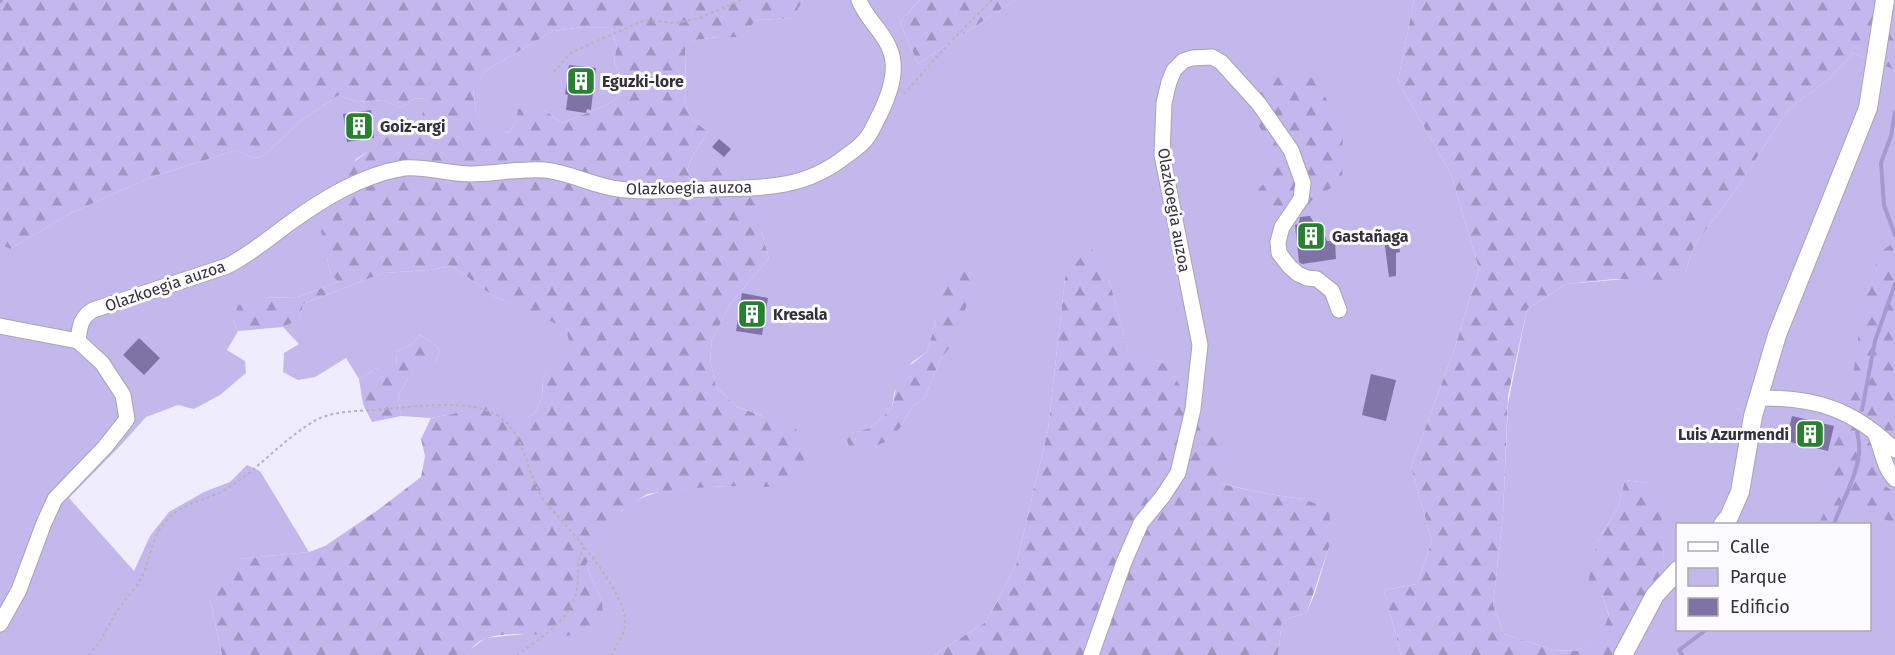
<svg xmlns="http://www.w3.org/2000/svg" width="1895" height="655" font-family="'Fira Sans',sans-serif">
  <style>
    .green { fill: #c3b8ec; fill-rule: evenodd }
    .forest { fill: url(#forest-firs); fill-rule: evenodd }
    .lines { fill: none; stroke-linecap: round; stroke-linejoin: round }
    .stream { stroke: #a599cf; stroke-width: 4 }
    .building { fill: #7f73a6 }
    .minor-casing { stroke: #a7a4b4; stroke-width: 17 }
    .tertiary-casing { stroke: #a7a4b4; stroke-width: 20 }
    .path { stroke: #b5b2c0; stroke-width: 2; stroke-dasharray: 3 3; stroke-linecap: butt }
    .minor { stroke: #fff; stroke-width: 15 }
    .tertiary { stroke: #fff; stroke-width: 18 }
    .labels { text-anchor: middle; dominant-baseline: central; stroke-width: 6; stroke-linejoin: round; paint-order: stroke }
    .poi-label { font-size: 16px; font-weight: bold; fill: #333138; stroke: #fcfbff; text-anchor: start }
    .street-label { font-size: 16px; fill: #333138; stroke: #fcfbff }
  </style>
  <defs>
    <pattern id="forest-firs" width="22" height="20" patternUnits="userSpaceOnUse" patternTransform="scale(1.5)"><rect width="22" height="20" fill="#c3b7ee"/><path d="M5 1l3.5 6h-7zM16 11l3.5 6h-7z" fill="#9f95c2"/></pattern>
  </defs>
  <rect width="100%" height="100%" fill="#efecfd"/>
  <!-- green -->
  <g class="green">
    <path d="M803,0H920L900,22L918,64L1015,0H1414L1398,81L1451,174L1479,269L1455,347L1411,467L1432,541L1417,584L1384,590L1401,655H1278L1282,621L1307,612L1315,593L1329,547L1303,499L1268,494L1221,484L1165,364L1128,352L1109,279L1065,278L1048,430L1016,565L986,622L934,655H468L469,650L486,638L524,634L602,601L586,565C591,554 596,542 603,532C635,485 676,489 727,486L762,415L737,407L716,386L710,360L712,340L731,303L769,258L761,231V198L705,179H693L687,170L693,155L708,132L693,120L686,107L685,49L695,40L718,37L747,29L757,20L793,18ZM936,321L954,343L941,358L925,397L912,407L900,428L851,433L870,428L892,408L894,393L912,362L927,352Z"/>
    <polygon points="583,27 611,28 617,46 614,61 621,79 618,97 607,105 562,123 544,110 516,121 509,133 488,130 476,111 473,89 485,71 553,31"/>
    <path d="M1853,53L1895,70V655H1619L1665,576L1663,547L1647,483L1625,480L1618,507L1597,543L1602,595L1609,616L1601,639L1576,651L1553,650L1504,634L1493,605L1503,515L1508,404L1527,309L1566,284L1685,274L1694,246L1737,188L1788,110L1830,78ZM1678,524H1870V630H1678Z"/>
    <polygon points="339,95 357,102 384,100 401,108 413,99 425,98 421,132 407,136 385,135 373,148 356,159 338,199 347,205 329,218 327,258 330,272 338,282 297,297 264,298 233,320 238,331 227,350 245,361 246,373 220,395 194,409 178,405 146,417 121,445 69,498 134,571 150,536 169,512 204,492 230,482 247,465 260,471 309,552 239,559 210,600 222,655 0,655 0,244 10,249 71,213 151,177 237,150 252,158 262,157 303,119"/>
    <polygon points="452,266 495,297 566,327 570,341 543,378 542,398 536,411 527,419 514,419 490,404 452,414 431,418 401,416 398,397 408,378 435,364 440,350 428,339 420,335 412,344 396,352 397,367 380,367 359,379 346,358 315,377 298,380 283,372 284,353 299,344 283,327 300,318 303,304 383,273 429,270"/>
  </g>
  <!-- forest -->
  <g class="forest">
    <path d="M0,0H803L793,18L757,20L747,29L744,37H718L695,40L685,50L686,107L693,120L708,132L693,155L687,170L693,179H705L717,167L761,198V231L769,258L731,303L712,340L710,360L716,386L737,407L794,426L808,447L804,463L796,475L776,487L727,486L681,489L647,494L621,511L603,533L586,565L602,601L603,618C596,623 585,634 576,635C549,639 480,622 468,655H222L210,600L227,572L239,559L309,552L325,546L378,510L421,477L425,456L421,439L431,418L452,414L490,403L514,419H527L536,411L542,398L543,378L569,341L566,328L495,297L452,266L429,270L383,273L303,304L300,319L283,327L238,331L233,320L238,305L264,298L297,297L338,282L330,272L321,231L329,218L346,205L338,199L316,197L318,189C340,171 366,156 385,135L407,136L421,132L424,98L413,99L401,108L384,100L357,102L339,95L303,119L262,157L252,158L237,150L151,177L71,213L10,249L0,244ZM583,27L611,28L617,46L614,61L621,79L618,97L607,105L562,123L544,110L518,109L516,121L509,133L488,129L476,111L473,90L485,71L553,31Z"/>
    <polygon points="920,0 1015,0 918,64 900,22"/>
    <polygon points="1414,0 1890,0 1895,4 1895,70 1853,53 1830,78 1788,110 1737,188 1694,246 1685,274 1674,280 1615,279 1566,284 1527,309 1508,396 1503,515 1493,605 1504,634 1553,650 1576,651 1600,639 1609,615 1602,595 1587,587 1597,543 1618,507 1625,480 1647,483 1661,508 1665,576 1619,655 1401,655 1384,590 1417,584 1432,541 1411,467 1455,347 1479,269 1451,174 1398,81"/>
    <polygon points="1262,76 1314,78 1343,127 1342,181 1314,198 1301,212 1271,216 1258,190 1279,166 1265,135 1233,89"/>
    <polygon points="1895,241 1895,436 1871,454 1881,483 1895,493 1895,523 1846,507 1838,524 1819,524 1823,515 1834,472 1829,414 1850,397 1864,295 1881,252"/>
    <polygon points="1090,245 1109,279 1128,351 1165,364 1224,449 1221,484 1268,494 1303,499 1330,509 1329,547 1307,612 1282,621 1278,655 934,655 986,622 1016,565 1048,430 1065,278"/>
    <polygon points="966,265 975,274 966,307 954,343 941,358 925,397 912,407 900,428 885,442 864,450 856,451 849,446 847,440 851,433 870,428 892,408 899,374 927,352 936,321 943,287 948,275"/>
    <polygon points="420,335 428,339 440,350 435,364 425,376 408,378 398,397 401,416 372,422 363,404 359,379 380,367 397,367 396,352 412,344"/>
  </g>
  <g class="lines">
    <!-- stream -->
    <g class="stream">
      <polyline points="0,1 1,0"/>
      <polyline points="1895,112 1891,136 1881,163 1884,205 1895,235"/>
      <polyline points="1862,410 1875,341 1895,284"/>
      <path d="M1834,524C1842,501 1856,479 1859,453C1860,446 1858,437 1857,430"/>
      <polyline points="1682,655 1679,650 1706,630"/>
    </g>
  </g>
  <!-- building -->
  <g class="building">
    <polygon points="569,65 596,68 591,110 587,109 586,113 566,110 568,95 565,94"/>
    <polygon points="371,110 374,138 347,142 343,114"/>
    <polygon points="719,139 731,149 724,157 712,147"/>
    <polygon points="1310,216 1319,231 1324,232 1327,241 1335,241 1336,259 1302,264 1299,262 1295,225 1299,224 1300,217"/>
    <polygon points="1398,238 1400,252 1396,253 1396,276 1389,277 1384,239"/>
    <polygon points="742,293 768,298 762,335 736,331"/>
    <polygon points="139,338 160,358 144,375 123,355"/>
    <polygon points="1371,374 1396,380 1386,421 1362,415"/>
    <polygon points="1792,416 1834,426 1828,451 1786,441"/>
  </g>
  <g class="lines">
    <!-- minor casing -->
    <g class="minor-casing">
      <g id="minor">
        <polyline points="0,326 78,341 102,363 123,395 127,419 105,447 55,499 44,523 19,590 0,624"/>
        <path d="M78,341C80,326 80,318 93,310L227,266C249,255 267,240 287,225C321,200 361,175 404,168C424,166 450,174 471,174C495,174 520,168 544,170C569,172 593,186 618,189C648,193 679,190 709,189C760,188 804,190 846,156C855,150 864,143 869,135C873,129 876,121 880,114C887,99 895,80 893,62C891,37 867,22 859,0"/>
        <path d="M1758,398C1815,397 1853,409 1895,450"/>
        <path d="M1875,433C1882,448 1883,467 1895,479"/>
        <polyline points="1091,655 1124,562 1141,523 1163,496 1178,473 1193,409 1200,345 1162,155 1164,103 1169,82 1174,70 1183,61 1192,58 1212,57 1221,62 1259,104 1291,150 1303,183 1301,199 1282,227 1278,242 1279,253 1289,266 1298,274 1307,278 1317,279 1332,291 1339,310"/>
      </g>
    </g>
    <!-- tertiary casing -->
    <g class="tertiary-casing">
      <g id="tertiary">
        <polyline points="1723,524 1729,517 1740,492 1753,416 1777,335 1868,108 1885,0"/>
        <polyline points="1623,655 1655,595 1678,570"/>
      </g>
    </g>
    <!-- path -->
    <g class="path">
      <polyline points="554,72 572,52 645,20 675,23 700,18 741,0"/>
      <polyline points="904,94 940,53 992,0"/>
      <path d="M88,655C103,641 109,622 121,606C127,596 137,587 142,577C150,559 152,537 165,522C181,502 207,501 228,488C260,468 285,437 318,419C337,410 365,411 386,409C418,407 473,397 501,418C524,436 526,466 538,490C542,500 550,508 557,515C577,538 628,594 625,626C624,635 616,646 612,655"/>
      <path d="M517,655C541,637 573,620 577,587C579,573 576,560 584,547"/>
    </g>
    <!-- minor -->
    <use href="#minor" class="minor"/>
    <!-- tertiary -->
    <use href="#tertiary" class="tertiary"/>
  </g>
  <!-- icons -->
  <defs>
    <g id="building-square" transform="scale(1.5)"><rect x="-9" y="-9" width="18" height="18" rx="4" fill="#288130" stroke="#fcfbff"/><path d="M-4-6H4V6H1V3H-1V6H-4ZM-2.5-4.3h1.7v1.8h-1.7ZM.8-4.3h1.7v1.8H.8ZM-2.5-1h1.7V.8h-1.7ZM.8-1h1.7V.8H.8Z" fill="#fff"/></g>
  </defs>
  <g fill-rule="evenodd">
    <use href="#building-square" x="581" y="81"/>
    <use href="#building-square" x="359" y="126"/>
    <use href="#building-square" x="1311" y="236"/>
    <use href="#building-square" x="752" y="314"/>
    <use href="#building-square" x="1810" y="434"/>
  </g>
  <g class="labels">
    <!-- poi labels -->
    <g class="poi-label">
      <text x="602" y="81">Eguzki-lore</text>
      <text x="380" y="126">Goiz-argi</text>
      <text x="1332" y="236">Gastañaga</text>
      <text x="773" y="314">Kresala</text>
      <text x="1789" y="434" text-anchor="end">Luis Azurmendi</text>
    </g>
    <!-- street labels -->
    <g class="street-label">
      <text transform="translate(689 188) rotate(-1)">Olazkoegia auzoa</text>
      <text transform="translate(1174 210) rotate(80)">Olazkoegia auzoa</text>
      <text transform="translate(165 286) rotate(-19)">Olazkoegia auzoa</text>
    </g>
  </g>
  <!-- legend -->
  <rect x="1676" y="523" width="195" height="108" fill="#fcfbff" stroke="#acaaaf" stroke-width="1.5"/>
  <rect x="1688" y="542" width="30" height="9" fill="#ffffff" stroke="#acaaaf" stroke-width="1.5"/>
  <text x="1730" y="553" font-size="18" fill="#333138">Calle</text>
  <rect x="1688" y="568" width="30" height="18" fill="#c3b8ec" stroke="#acaaaf" stroke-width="1.5"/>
  <text x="1730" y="583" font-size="18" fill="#333138">Parque</text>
  <rect x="1688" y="598" width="30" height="18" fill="#7f73a6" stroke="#acaaaf" stroke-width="1.5"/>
  <text x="1730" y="613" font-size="18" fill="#333138">Edificio</text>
</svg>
